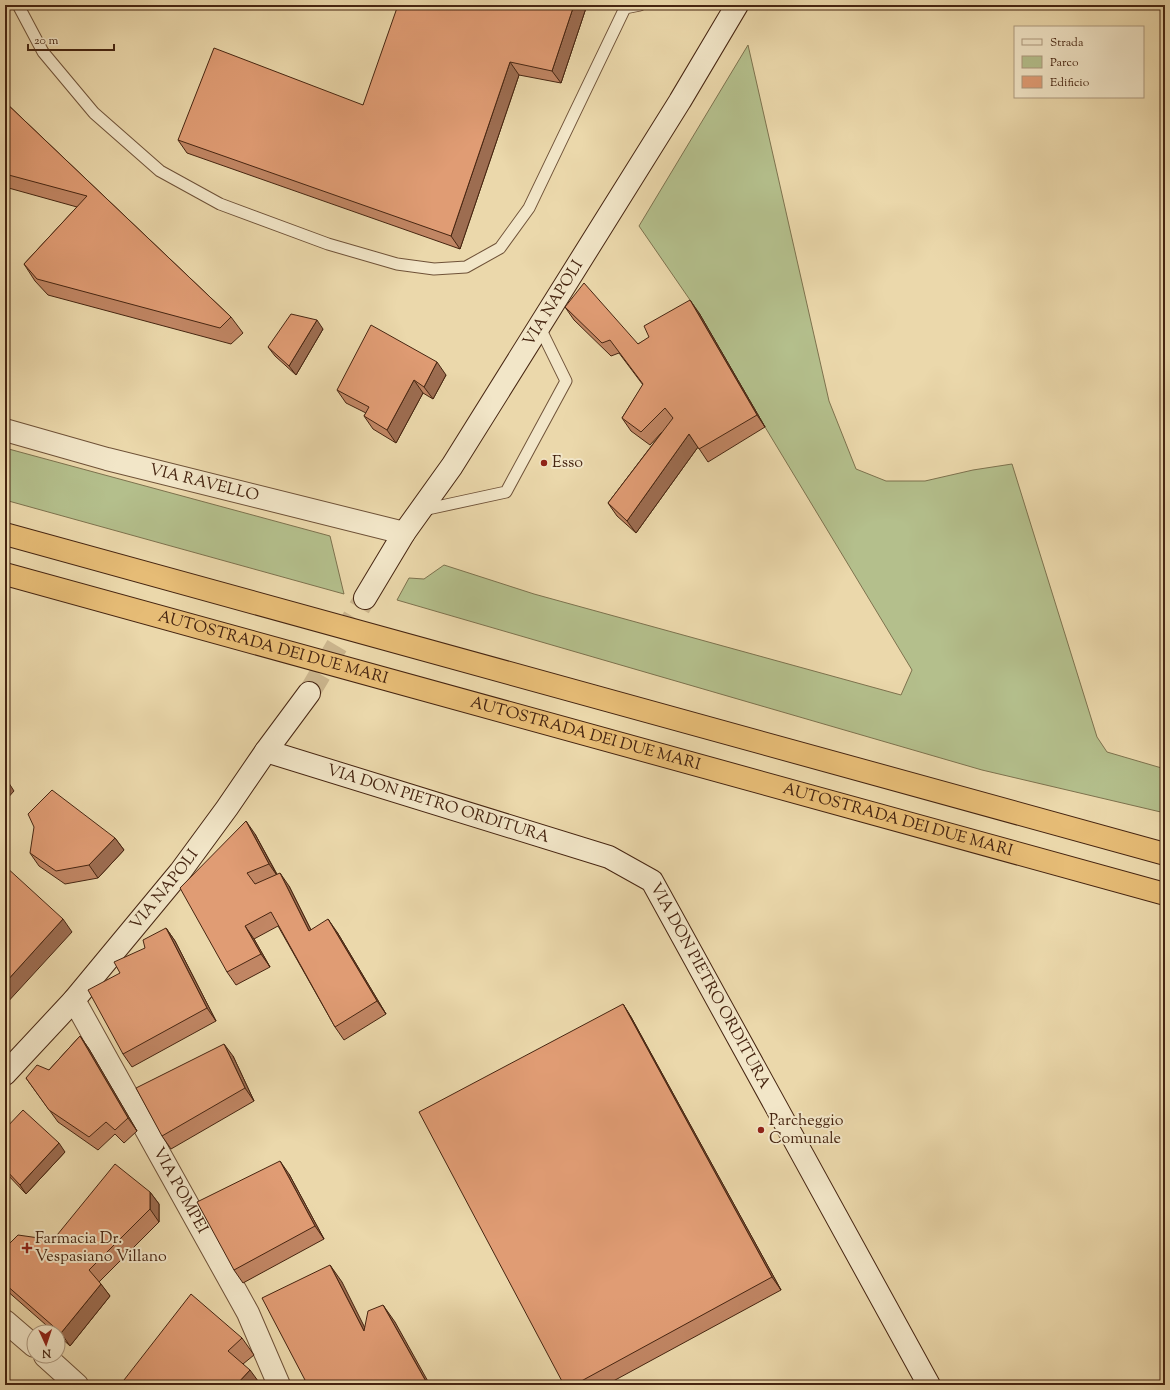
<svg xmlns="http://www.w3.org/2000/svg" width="1170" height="1390" font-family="'Sorts Mill Goudy',serif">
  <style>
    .green { fill: #b4bf8c; stroke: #7d724e }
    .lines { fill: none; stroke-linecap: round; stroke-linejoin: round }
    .secondary-tunnel { stroke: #cab48c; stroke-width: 22; stroke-dasharray: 22 11; stroke-linecap: butt }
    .lane-casing { stroke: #6f5238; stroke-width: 13 }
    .street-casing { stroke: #6f5238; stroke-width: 24 }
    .secondary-casing { stroke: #462511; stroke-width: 24 }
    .highway-casing { stroke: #462511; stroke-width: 24 }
    .lane { stroke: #f2e6c8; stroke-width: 11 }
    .street { stroke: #f2e6c8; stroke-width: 22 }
    .secondary { stroke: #f2e6c8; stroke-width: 22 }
    .highway { stroke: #e6bc76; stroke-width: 22 }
    .wall { fill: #c18664; stroke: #462511 }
    .shaded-wall { fill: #9d6d51; stroke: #462511 }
    .building { fill: #e09c74; stroke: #462511 }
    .poi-dot { fill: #8f2418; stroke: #f2e6c8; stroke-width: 1.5 }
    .labels { text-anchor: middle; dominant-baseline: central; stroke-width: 4; stroke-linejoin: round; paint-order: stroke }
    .street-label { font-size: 16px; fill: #462511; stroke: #f2e6c8 }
    .poi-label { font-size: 16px; fill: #462511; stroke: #f2e6c8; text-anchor: start }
  </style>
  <rect width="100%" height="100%" fill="#ebd8ab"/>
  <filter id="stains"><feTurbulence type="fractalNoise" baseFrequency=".005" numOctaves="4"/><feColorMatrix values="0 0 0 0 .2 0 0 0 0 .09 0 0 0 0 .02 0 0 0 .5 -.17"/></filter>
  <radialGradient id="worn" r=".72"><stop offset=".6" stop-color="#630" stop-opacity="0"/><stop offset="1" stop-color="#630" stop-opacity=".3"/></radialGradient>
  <!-- green -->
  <g class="green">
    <polygon points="748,45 829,401 856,469 886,481 925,481 973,470 1012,464 1097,737 1107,752 1165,769 1165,813 982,770 397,600 409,578 424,579 444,565 534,594 901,695 912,670 765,427 699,313 639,226"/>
    <polygon points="5,448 330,536 344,594 5,500"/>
  </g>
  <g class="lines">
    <!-- secondary-tunnel -->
    <polyline class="secondary-tunnel" points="309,693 365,598"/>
    <!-- lane casing -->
    <g class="lane-casing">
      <g id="lane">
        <polyline points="18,5 43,52 94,113 160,171 220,204 328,244 397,264 434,269 466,267 500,248 529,208 625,8 640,5"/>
        <polyline points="423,510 506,492 566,381 539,326"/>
      </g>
    </g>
    <!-- street casing -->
    <g class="street-casing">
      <g id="street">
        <path id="s1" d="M5,430L107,459L404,533"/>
        <path id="s2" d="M74,1000L248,1313L279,1385"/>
        <polyline points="5,1321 34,1346"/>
        <polyline points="45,1356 77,1385"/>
      </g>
    </g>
    <!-- secondary casing -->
    <g class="secondary-casing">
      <g id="secondary">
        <path id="s3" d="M365,598L404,533L452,466L680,101L737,5"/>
        <path id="s4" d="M266,751L609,857L652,881L929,1385"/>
        <path id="s5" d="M5,1074L74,1000L180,872L227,808L266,751L309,693"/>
      </g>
    </g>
    <!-- highway casing -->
    <g class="highway-casing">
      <g id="highway">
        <polyline points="5,534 1165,854"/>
        <path id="s6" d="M5,574L1165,894"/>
      </g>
    </g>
    <!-- lane -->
    <use href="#lane" class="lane"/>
    <!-- street -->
    <use href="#street" class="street"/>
    <!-- secondary -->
    <use href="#secondary" class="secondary"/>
    <!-- highway -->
    <use href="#highway" class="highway"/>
  </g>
  <!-- wall -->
  <g class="wall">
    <polygon points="587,5 561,83 519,75 460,249 187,153 178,140 363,105"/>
    <polygon points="5,102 231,317 243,333 231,344 48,295 35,281 24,264 77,207 5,187"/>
    <polygon points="565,307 638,344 699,313 765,427 708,462 698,447 636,533 617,516 608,503 662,432 650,445 631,431 622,418 643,385 619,353 611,356 574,320"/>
    <polygon points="323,329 296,375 275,356 268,347"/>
    <polygon points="446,375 433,399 423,393 396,443 373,429 364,416 366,413 346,403 337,390"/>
    <polygon points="255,834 277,874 289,886 311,930 337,932 386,1014 344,1040 335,1027 278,926 254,939 270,967 236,985 227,972"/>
    <polygon points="115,838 124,850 98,878 65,884 39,866 30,853"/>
    <polygon points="166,928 175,941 216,1021 132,1067 123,1054 120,973"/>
    <polygon points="623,1004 631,1017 781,1290 606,1385 564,1385"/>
    <polygon points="80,1036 89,1049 137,1131 124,1143 115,1134 98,1150 58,1122 26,1078 49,1070"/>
    <polygon points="233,1056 254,1101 171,1149 162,1136"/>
    <polygon points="5,1129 65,1152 26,1194 5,1172"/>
    <polygon points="289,1174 324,1239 243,1283 234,1270"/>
    <polygon points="150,1192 159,1204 159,1222 99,1282 110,1296 70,1346 58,1335 58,1332 54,1332 5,1289 5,1248 53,1240"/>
    <polygon points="242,1338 254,1355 243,1364 261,1385 127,1385 124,1380"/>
  </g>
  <!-- shaded-wall -->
  <g class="shaded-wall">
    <polygon points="574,5 587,5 561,83 552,71"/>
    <polygon points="510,62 519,75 460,249 451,236"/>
    <polygon points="690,300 699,313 765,427 757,415"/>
    <polygon points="317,320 323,329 296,375 289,366"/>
    <polygon points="437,362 446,375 433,399 424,387"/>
    <polygon points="414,380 423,393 396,443 387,430"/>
    <polygon points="689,434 698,447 636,533 627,521"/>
    <polygon points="5,777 14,791 5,801"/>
    <polygon points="246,821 255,834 278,877 269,864"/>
    <polygon points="115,838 124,850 98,878 89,865"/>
    <polygon points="280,873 289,886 318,944 309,931"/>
    <polygon points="63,919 72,932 5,1005 5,983"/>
    <polygon points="328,919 337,932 386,1014 377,1001"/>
    <polygon points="245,926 254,939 270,967 261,954"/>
    <polygon points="166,928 175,941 216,1021 207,1008"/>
    <polygon points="623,1004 631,1017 781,1290 772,1277"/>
    <polygon points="80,1036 89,1049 137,1131 128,1118"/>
    <polygon points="224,1044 233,1056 254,1101 245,1088"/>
    <polygon points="59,1143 65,1152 26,1194 20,1185"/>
    <polygon points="280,1161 289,1174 324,1239 315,1226"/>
    <polygon points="150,1192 159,1204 159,1222 150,1209"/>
    <polygon points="330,1265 342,1282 375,1348 364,1331"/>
    <polygon points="101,1284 110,1296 70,1346 61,1333"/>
    <polygon points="383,1305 395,1322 430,1385 428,1385"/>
    <polygon points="250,1370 261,1385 236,1385"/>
  </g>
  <!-- building -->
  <g class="building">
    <polygon points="398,5 574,5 552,71 510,62 451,236 178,140 214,48 363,105"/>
    <polygon points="5,102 231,317 220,328 37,279 24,264 87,196 5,174"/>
    <polygon points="584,283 638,344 649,337 644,326 690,300 757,415 699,449 689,434 627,521 608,503 673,418 665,408 641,432 622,418 643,384 610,340 602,343 565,307"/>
    <polygon points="291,314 317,320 289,366 268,347"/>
    <polygon points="371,325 437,362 424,387 414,380 387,430 364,416 369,407 337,390"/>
    <polygon points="52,790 115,838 89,865 56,871 30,853 34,827 28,814"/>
    <polygon points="246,821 269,864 247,873 255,884 280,873 309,931 328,919 377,1001 335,1027 271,912 245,926 261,954 227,972 180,888"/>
    <polygon points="5,866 63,919 5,983"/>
    <polygon points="166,928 207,1008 123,1054 88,990 120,973 114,962 145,948 143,940"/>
    <polygon points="623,1004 772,1277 574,1385 564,1385 419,1112"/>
    <polygon points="80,1036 128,1118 115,1130 106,1122 89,1137 49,1110 26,1078 37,1065 49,1070"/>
    <polygon points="224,1044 245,1088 162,1136 136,1088"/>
    <polygon points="23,1110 59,1143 20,1185 5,1169 5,1129"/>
    <polygon points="280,1161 315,1226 234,1270 197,1202"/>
    <polygon points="115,1164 150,1192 150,1209 89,1270 101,1284 61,1333 5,1284 5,1248 18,1235 53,1240"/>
    <polygon points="330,1265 364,1331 368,1311 383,1305 428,1385 295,1385 305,1380 262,1298"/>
    <polygon points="191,1294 242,1338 228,1351 250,1370 236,1385 130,1385 124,1380"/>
  </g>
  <!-- markers -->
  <g class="poi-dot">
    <circle cx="544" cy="463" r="4"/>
    <circle cx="761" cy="1130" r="4"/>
    <path d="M25 1242h4v4h4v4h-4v4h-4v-4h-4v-4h4z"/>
  </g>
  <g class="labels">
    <!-- street labels -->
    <g class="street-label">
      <text stroke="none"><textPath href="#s3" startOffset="350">VIA NAPOLI</textPath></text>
      <text stroke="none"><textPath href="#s1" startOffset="206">VIA RAVELLO</textPath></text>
      <text stroke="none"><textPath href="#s6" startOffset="278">AUTOSTRADA DEI DUE MARI</textPath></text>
      <text stroke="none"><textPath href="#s6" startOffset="602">AUTOSTRADA DEI DUE MARI</textPath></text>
      <text stroke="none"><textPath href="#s4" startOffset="180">VIA DON PIETRO ORDITURA</textPath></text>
      <text stroke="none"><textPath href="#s6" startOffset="926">AUTOSTRADA DEI DUE MARI</textPath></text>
      <text stroke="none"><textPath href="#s5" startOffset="244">VIA NAPOLI</textPath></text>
      <text stroke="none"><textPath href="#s4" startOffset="528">VIA DON PIETRO ORDITURA</textPath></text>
      <text stroke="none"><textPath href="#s2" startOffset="218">VIA POMPEI</textPath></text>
    </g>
    <!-- poi labels -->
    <g class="poi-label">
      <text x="552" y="463">Esso</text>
      <text x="769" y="1121">Parcheggio<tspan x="769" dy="18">Comunale</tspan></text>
      <text x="35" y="1239">Farmacia Dr.<tspan x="35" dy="18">Vespasiano Villano</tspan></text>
    </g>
  </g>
  <!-- margin -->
  <rect width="1170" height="1390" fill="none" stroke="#ebd8ab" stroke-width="20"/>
  <rect x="6" y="6" width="1158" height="1378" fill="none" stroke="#462511" stroke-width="2"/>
  <rect x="10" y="10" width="1150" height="1370" fill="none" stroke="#462511"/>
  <!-- legend -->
  <rect x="1014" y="26" width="130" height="72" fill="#f2e6c8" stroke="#ad997f"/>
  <rect x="1022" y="39" width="20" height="6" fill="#f2e6c8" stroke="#ad997f"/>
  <text x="1050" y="46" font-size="12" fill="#462511">Strada</text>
  <rect x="1022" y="56" width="20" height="12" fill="#b4bf8c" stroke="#ad997f"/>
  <text x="1050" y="66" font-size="12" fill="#462511">Parco</text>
  <rect x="1022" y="76" width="20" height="12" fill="#e09c74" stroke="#ad997f"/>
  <text x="1050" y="86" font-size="12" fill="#462511">Edificio</text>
  <!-- north arrow -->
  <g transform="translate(46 1344) rotate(177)"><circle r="19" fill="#f2e6c8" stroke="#ad997f"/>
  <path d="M0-3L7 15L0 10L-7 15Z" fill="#8f2418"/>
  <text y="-6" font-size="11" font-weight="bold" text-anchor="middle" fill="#462511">N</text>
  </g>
  <!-- scale -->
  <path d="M28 44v6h86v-6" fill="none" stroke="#462511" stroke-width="2"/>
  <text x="34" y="44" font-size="12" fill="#462511" stroke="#f2e6c8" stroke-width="3" paint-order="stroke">20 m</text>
  <rect width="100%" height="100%" filter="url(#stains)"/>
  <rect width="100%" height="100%" fill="url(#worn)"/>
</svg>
